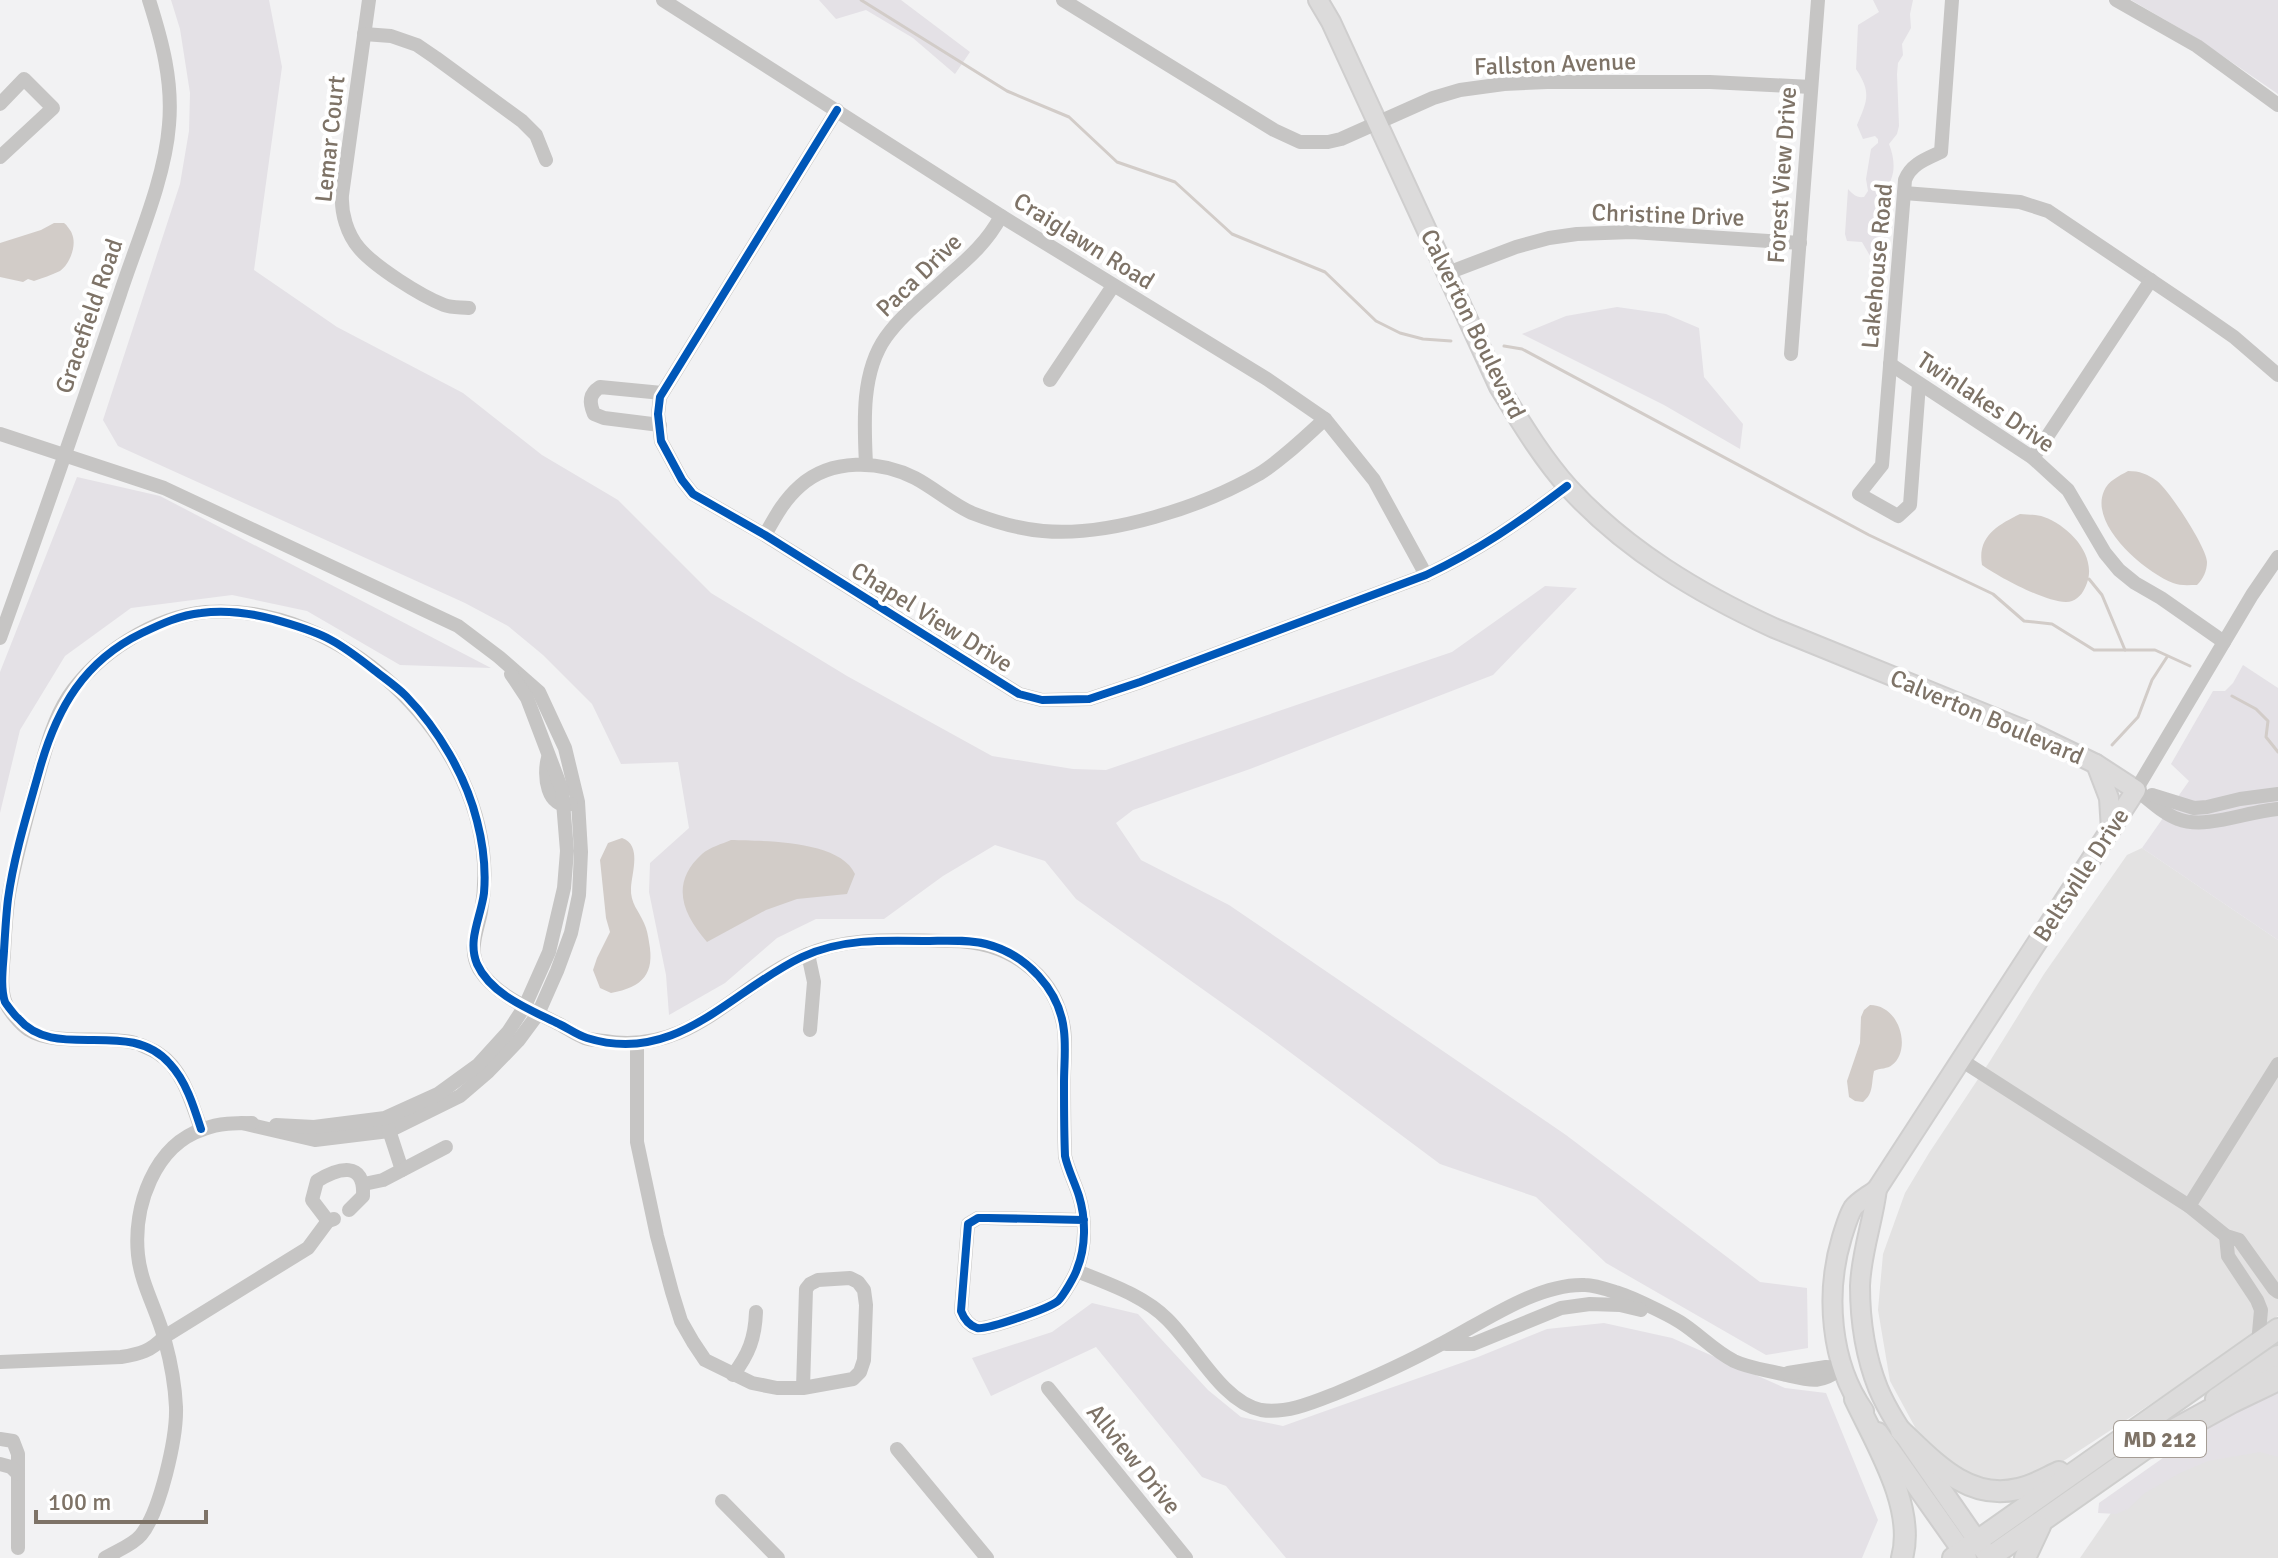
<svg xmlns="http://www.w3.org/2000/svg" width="2278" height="1558" font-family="Signika,sans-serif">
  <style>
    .built { fill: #e3e2e2 }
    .green { fill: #e4e1e6 }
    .water { fill: #d2ccc8 }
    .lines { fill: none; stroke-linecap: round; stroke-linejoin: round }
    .stream { stroke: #d2ccc8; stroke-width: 3 }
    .secondary-casing { stroke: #cfcece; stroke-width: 22 }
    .primary-casing { stroke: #cececd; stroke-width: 24 }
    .highway-casing { stroke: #cfcece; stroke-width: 28 }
    .street { stroke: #c6c5c4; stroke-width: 14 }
    .secondary { stroke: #dcdbdb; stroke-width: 18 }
    .primary { stroke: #dcdbdb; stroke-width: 20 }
    .highway { stroke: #dcdbdb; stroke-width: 24 }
    .cycleway-casing { stroke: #fff; stroke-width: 13 }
    .cycleway { stroke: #0057b8; stroke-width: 8 }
    .labels { text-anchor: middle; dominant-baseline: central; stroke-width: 8; stroke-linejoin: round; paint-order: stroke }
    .shield { fill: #fff; stroke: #a59d95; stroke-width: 2 }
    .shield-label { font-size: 22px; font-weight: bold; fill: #7e7367 }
    .street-label { font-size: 24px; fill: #7e7367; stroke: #fff }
  </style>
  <rect width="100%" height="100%" fill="#f2f2f3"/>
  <!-- built -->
  <g class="built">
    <polygon points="2142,848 2278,940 2278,1316 2229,1353 2048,1471 2024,1479 1994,1484 1945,1464 1916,1429 1890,1381 1878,1310 1883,1254 1905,1193 1929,1153 1990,1061 2044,974 2127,855"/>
    <polygon points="2278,1420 2278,1558 2080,1558 2120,1500"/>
  </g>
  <!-- green -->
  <g class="green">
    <polygon points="171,0 269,0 282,67 254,270 337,327 463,393 542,455 618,500 711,593 847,676 992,756 1073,769 1106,770 1452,652 1545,586 1577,588 1493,675 1250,769 1133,810 1116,823 1141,860 1229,905 1566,1135 1760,1282 1807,1288 1808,1348 1766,1355 1606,1263 1536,1197 1440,1164 1267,1035 1076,899 1045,861 995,845 943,876 884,919 816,919 777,938 725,983 669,1015 666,975 649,892 650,863 689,828 678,762 621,764 592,704 543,655 508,626 465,603 118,446 103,420 180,184 189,131 190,93 180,29"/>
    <polygon points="819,0 901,0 970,52 955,74 913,38 866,10 836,19"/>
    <path d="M1873,0H1913L1910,14L1911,28L1902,44L1903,55L1898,63L1897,74L1899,126L1897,134L1889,144C1896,162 1896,179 1882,193L1890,212L1887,222L1882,228L1878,260L1873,261L1862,242L1847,241L1845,234L1848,189C1853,194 1856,198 1864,197L1868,191L1866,179L1871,149L1878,143V139L1875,136L1863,139L1857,125C1867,101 1872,93 1856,69L1858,25L1879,12Z"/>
    <polygon points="2131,0 2278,0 2278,94 2198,39"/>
    <polygon points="1617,307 1666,314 1699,328 1704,377 1743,424 1740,449 1664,405 1522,334 1566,316"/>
    <polygon points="77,477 160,496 491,668 400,665 307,611 232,595 131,608 65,656 20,730 0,813 0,672"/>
    <polygon points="2243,665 2278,688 2278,940 2142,848 2189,781 2171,764 2213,691 2225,691 2233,683"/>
    <polygon points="1092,1303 1138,1314 1208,1390 1241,1417 1283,1426 1478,1357 1547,1329 1604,1323 1672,1338 1785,1388 1826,1393 1878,1520 1862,1558 1286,1558 1226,1486 1202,1477 1096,1347 991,1396 972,1358 1052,1332"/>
    <polygon points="2278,1393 2278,1457 2260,1452 2208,1461 2180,1473 2145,1493 2128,1509 2116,1514 2098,1513 2099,1503 2224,1415 2266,1396"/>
  </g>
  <!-- water -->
  <g class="water">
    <path d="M54,223H64C66,224 72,232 72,234C77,245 70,264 60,271C52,275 42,278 34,281L28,279L23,282L0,277V243L41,230Z"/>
    <path d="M2128,471C2140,471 2147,474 2157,481C2169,490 2207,548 2207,562C2207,571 2203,579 2197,585C2189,585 2180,586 2173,583C2145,572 2089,525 2104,491C2108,481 2119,476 2128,471Z"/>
    <path d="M2020,514C2028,515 2037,514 2044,517C2069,526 2097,555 2087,583C2084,591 2080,598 2072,601C2055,608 1997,576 1982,565C1977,536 1998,525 2020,514Z"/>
    <path d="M622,838C642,845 632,872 631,888C630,903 639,911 644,923C647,929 648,936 649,942C655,974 643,987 611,993L600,988L593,970L597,958L610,932L606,918L600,860L608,843Z"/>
    <path d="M731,840C764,841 840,840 855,874L847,894L797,899L766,910L707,942C682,913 670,883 702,854C710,847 722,844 731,840Z"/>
    <path d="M1870,1005C1900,1005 1912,1050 1892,1065C1888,1069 1880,1068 1874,1071C1871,1084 1874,1093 1863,1102L1855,1101L1849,1097L1847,1081L1860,1043L1861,1017L1864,1010Z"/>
  </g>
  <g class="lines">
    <!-- stream -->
    <g class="stream">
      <polyline points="861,0 1007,91 1069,117 1117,162 1175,182 1232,234 1325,272 1376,321 1400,333 1423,339 1451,341"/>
      <polyline points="1504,346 1522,349 1869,535 1993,594 2024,621 2052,624 2094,650 2155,650 2190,666"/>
      <polyline points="2089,579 2102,595 2125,650"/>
      <polyline points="2232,696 2256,709 2268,721 2266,737 2278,752"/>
      <polyline points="2112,745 2138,717 2152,680 2167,657"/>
    </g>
    <!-- secondary casing -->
    <g class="secondary-casing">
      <g id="secondary">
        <path d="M1318,0L1331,22L1499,387C1520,421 1542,458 1569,488C1626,550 1698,593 1774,628L2032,733L2096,764L2136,790L1877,1189C1870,1195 1858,1201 1853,1208C1848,1216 1845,1228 1842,1237C1825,1293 1830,1363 1864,1411"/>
        <polyline points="2096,764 2109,798 2111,830"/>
        <path d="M1877,1189C1873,1222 1861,1253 1860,1286C1860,1321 1865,1355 1878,1388C1888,1412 1904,1435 1919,1457C1942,1490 1966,1524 1989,1558"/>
        <polyline points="1878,1432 1967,1558"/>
      </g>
    </g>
    <!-- primary casing -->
    <g class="primary-casing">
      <g id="primary">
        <path d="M1855,1399C1876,1444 1916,1507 1902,1558"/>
        <polyline points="2216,1399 2278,1356"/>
        <path d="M1901,1431C1934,1462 1968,1501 2018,1489C2033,1486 2046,1478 2059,1472"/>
        <polyline points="1953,1558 2278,1329"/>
        <polyline points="1989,1558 2163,1436"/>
        <polyline points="2025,1558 2040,1526"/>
      </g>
    </g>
    <!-- highway casing -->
    <g class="highway-casing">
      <polyline id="highway" points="2150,1445 2232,1400 2278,1378"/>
    </g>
    <!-- street -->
    <g class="street">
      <path d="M369,0L342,195C341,213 347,234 359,248C375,267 421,296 444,305C452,308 461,307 469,308"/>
      <polyline points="663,0 1001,216 1267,379 1325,419 1374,480 1426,575"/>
      <polyline points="1063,0 1274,130 1300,142 1328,142 1341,139 1433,98 1460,90 1504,84 1547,82 1710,82 1811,87"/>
      <polyline points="2116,0 2197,46 2278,105"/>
      <polyline points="364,34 391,36 417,45 436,58 522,121 536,135 546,160"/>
      <polyline points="0,104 24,79 53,108 0,157"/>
      <path d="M837,110L660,397L658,414L661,441L682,480L693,494L765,535L1019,694L1042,700L1089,699L1140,682L1426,575C1479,550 1520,522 1567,486"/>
      <polyline points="1904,193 2020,202 2048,211 2198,312 2234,337 2278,375"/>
      <polyline points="1445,274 1516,247 1549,238 1577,234 1632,232 1800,243"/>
      <polyline points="1791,354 1818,0"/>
      <polyline points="1890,364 2033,458 2068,490 2105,553 2119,570 2135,583 2161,598 2224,642"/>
      <polyline points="1050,380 1113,286"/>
      <path d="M1919,384L1910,505L1898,516L1859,494L1882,465L1905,180C1911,164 1926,159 1941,152L1952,0"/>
      <path d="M660,425L604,418L594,414C589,402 589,394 600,387L662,393"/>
      <polyline points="0,434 164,488 458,626 499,657 539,692 565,748 578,802 581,852 579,895 571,933 557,971 538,1014 518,1041 488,1072 460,1096 389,1131 315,1140 242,1123"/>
      <polyline points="2033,458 2151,280"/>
      <path d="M866,464C864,423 861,372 886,337C902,314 928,295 948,276C969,258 988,241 1001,216"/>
      <path d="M765,535C775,517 784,500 800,486C831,458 880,460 915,478C934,488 952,504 972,513C995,522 1019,529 1043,531C1109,537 1202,507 1259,474C1283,459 1304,438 1325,419"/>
      <path d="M0,638C41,524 81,409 120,294C137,242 165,179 169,125C173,81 162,41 149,0"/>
      <path d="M548,758C543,775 547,810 571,804"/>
      <polyline points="2136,790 2252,595 2278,557"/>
      <path d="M2136,790C2149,799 2163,814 2178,819C2206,830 2248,811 2278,809"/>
      <polyline points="2152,795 2194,808 2207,807 2240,799 2278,794"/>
      <polyline points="808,954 814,982 810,1030"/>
      <path d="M135,1043C105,1035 53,1046 29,1030C21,1025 8,1010 5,1001C0,986 3,968 4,952C5,933 6,913 9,894C16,855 27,817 37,780C45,752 52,722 68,697C97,654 153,617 206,612C340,602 476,731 484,863C485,879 484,896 481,912C477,932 468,949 479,969C496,996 532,1010 559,1024C567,1028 576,1035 585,1038C591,1040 598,1040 604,1041C692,1056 734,986 806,955C851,935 902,941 951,941C1005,941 1055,971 1064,1029C1066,1044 1064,1062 1064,1077C1064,1104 1064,1130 1065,1156C1068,1170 1075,1183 1079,1196C1086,1219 1086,1247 1077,1269C1075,1276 1063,1296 1058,1301C1050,1308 987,1330 977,1328C968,1325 964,1319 961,1311L968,1224L978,1218H988L1084,1220"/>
      <polyline points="637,1043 637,1142 657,1236 672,1292 681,1321 693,1342 705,1360 752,1383 777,1388 803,1388 853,1379 860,1372 864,1360 866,1305 864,1290 858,1282 850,1278 818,1280 810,1284 806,1289 803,1388"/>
      <path d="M141,1045C147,1048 154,1050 159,1054C183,1069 192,1104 201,1129"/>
      <polyline points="1961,1060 2189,1206 2226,1236 2239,1240 2274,1289 2278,1292"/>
      <polyline points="386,1121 402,1170"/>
      <polyline points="276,1125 314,1127 385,1118 438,1094 478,1065 508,1032 525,1006 549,952 564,888 567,851 562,790 527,698 511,674"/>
      <polyline points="364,1184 383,1180 446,1147"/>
      <polyline points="2189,1206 2278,1064"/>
      <path d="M334,1219L328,1221L312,1200L317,1181C338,1168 365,1160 363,1196L349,1210"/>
      <polyline points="2226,1236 2228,1256 2257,1300 2261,1310 2258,1344"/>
      <path d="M1077,1271C1108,1284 1143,1295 1167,1319C1195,1346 1222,1402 1261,1410C1287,1414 1314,1402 1337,1393C1373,1378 1408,1362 1441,1344C1482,1323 1537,1283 1585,1285C1594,1285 1606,1289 1615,1292C1630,1296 1667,1314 1680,1322C1699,1334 1714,1351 1734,1361C1751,1369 1769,1370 1786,1375C1812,1381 1821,1384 1842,1368"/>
      <polyline points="1446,1344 1473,1344 1561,1308 1590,1304 1620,1305 1641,1310"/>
      <path d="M0,1362L121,1357C140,1354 151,1351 164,1337L308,1248L328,1221"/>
      <polyline points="1788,1373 1826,1367 1842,1368"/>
      <path d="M733,1375C749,1354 755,1338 756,1312"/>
      <polyline points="1048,1388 1186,1558"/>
      <polyline points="0,1439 13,1441 18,1454 18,1548"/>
      <polyline points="897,1449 987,1558"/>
      <polyline points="0,1464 11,1467 18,1474"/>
      <polyline points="722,1501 778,1558"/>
      <path d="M105,1558C116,1551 133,1545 141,1535C160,1512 177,1438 176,1407C175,1385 171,1363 165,1341C158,1312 141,1285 138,1255C133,1207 154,1145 204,1129C219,1123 236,1123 252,1123"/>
    </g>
    <!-- secondary -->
    <use href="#secondary" class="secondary"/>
    <!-- primary -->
    <use href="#primary" class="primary"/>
    <!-- highway -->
    <use href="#highway" class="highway"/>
    <!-- cycleway casing -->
    <g class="cycleway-casing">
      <g id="cycleway">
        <path d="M837,110L660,397L658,414L661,441L682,480L693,494L765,535L1019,694L1042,700L1089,699L1140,682L1426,575C1479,550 1520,522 1567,486"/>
        <path d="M201,1129C194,1107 186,1081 170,1064C129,1016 55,1063 18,1018C16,1017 6,1004 5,1002C0,987 3,967 4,951C5,934 6,916 8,899C14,855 28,811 40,768C57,708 84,661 142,633C161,624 180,615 201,613C224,610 250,613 273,619C293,625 313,630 331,640C346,648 360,659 374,670C384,678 396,686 406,696C438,729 466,776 477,821C483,844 486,869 484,893C481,917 467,940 477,964C491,995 531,1010 559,1024C568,1028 577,1035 587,1038C677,1066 730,991 802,957C840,939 882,940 924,941C944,941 966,939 986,944C1026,954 1060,990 1064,1031C1066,1048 1064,1066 1064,1083C1064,1107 1064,1132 1065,1156C1068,1170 1075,1183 1079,1196C1086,1219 1086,1247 1077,1269C1075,1276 1063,1296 1058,1301C1050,1308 987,1330 977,1328C968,1325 964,1319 961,1311L968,1224L978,1218H988L1084,1220"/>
      </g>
    </g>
    <!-- cycleway -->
    <use href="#cycleway" class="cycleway"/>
  </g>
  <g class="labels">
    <!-- shield labels -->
    <rect class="shield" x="2114" y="1421" width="92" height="36" rx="6"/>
    <g class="shield-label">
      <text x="2160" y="1439">MD 212</text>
    </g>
    <!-- street labels -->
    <g class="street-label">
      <text transform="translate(1555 64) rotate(-2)">Fallston Avenue</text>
      <text transform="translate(330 139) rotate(-84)">Lemar Court</text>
      <text transform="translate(1782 175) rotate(-86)">Forest View Drive</text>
      <text transform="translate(1668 215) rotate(2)">Christine Drive</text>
      <text transform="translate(1084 241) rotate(32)">Craiglawn Road</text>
      <text transform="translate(1877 266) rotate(-85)">Lakehouse Road</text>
      <text transform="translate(919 275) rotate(-44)">Paca Drive</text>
      <text transform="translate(89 316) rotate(-71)">Gracefield Road</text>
      <text transform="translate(1473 324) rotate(64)">Calverton Boulevard</text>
      <text transform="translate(1986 402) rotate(34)">Twinlakes Drive</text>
      <text transform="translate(932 617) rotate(32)">Chapel View Drive</text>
      <text transform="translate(1987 717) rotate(23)">Calverton Boulevard</text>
      <text transform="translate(2081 875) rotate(-57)">Beltsville Drive</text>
      <text transform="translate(1134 1459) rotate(51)">Allview Drive</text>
    </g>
  </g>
  <!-- scale -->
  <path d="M36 1510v12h170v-12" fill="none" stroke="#7e7367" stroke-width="4"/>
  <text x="48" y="1510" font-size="24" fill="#7e7367" stroke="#ffffff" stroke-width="6" paint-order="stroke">100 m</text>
</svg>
